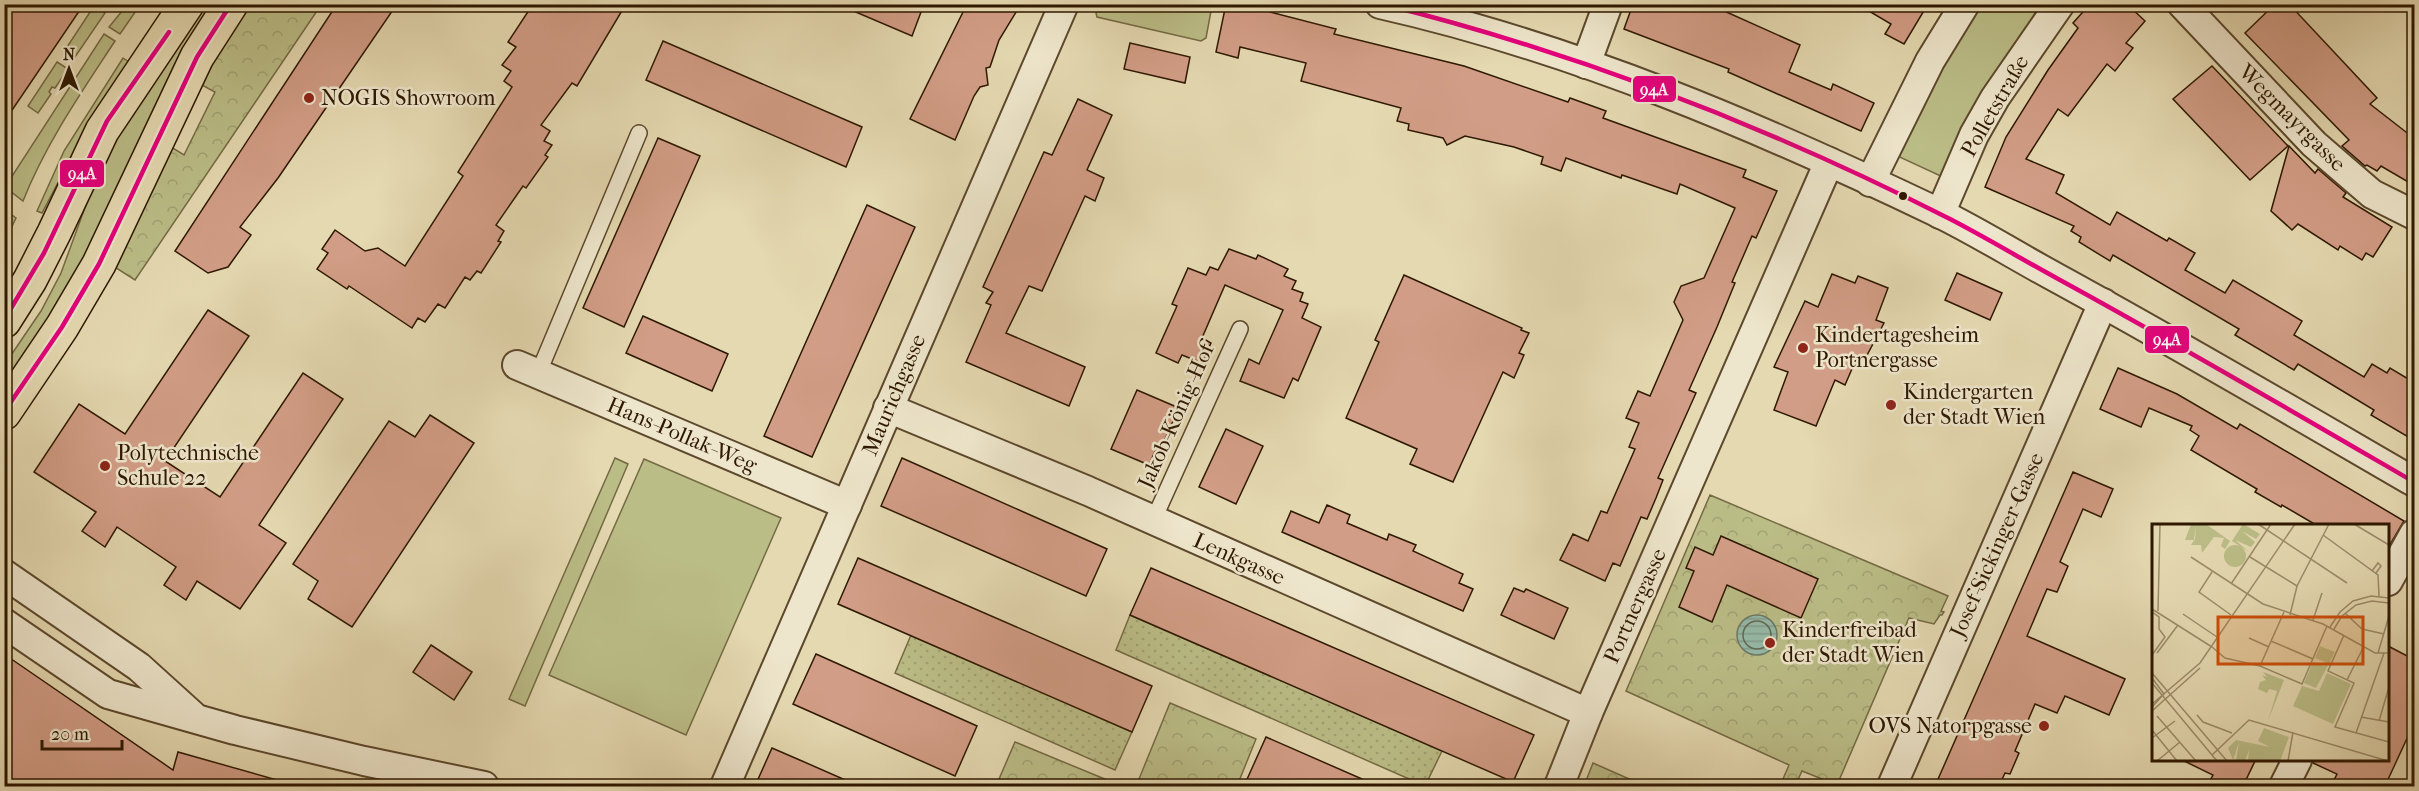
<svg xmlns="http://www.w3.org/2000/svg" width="2419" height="791" font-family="'IM FELL French Canon',serif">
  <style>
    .grass { fill: #bbbd87; stroke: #746a44; stroke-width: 1.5 }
    .forest { fill: url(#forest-crowns); stroke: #746a44; stroke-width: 1.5 }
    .garden { fill: url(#garden-dots); stroke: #746a44; stroke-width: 1.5 }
    .water { fill: url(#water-rules); stroke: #6c7965; stroke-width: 1.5 }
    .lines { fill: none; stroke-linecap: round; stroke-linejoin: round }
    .shore { stroke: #626954; stroke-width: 1.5 }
    .building { fill: #d29d86; stroke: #2e1800; stroke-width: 1.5 }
    .lane-casing { stroke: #5c482c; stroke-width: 18 }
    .street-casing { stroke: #5c482c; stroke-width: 32 }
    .primary-casing { stroke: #2e1800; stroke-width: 36 }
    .lane { stroke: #eee6cc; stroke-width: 15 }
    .street { stroke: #eee6cc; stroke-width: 28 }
    .primary { stroke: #e5d9b1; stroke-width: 33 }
    .bus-1-casing { stroke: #eee6cc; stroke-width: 9 }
    .bus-1 { stroke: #e5007d; stroke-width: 4.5 }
    .poi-dot { fill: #8f2418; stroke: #eee6cc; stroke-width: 2 }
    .bus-dot { fill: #2e1800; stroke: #eee6cc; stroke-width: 2 }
    .labels { text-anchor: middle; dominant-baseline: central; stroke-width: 5; stroke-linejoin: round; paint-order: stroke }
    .poi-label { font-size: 22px; fill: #2e1800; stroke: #eee6cc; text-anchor: start }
    .street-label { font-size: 22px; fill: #2e1800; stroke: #eee6cc }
    .inset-road { fill: none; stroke: #9c8c6a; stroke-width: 1.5 }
    .view { fill: #cc4f0a; fill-opacity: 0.15; stroke: #cc4f0a; stroke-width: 3 }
    .inset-edge { fill: none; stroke: #2e1800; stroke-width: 3 }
    .line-badge { stroke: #eee6cc; stroke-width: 2 }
    .badge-label { font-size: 16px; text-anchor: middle; font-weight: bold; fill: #fff }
  </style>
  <defs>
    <pattern id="forest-crowns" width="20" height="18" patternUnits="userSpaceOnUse" patternTransform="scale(1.5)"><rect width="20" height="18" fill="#bbbd87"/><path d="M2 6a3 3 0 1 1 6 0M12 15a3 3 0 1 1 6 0" fill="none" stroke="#a1a273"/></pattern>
    <pattern id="garden-dots" width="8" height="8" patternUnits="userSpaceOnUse" patternTransform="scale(1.5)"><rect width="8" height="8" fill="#bbbd87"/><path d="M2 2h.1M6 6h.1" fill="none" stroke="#a1a273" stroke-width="1.8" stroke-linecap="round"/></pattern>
    <pattern id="water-rules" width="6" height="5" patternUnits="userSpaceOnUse" patternTransform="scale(1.5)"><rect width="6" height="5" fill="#96baa9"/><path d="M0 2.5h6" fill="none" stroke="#829f90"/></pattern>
  </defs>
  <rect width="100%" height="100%" fill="#e5d9b1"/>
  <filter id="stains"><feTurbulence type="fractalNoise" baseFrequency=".00333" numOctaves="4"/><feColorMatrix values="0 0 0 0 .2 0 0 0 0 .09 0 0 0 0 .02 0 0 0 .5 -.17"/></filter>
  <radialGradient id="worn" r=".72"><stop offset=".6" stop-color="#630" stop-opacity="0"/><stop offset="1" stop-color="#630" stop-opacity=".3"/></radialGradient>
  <!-- grass -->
  <g class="grass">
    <polygon points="127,5 140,5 120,34 109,27"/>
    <polygon points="201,5 214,5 105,226 5,389 5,364 41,311 61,273 105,153"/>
    <polygon points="1100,5 1200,5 1210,8 1211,11 1206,38 1201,41 1097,17 1096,13"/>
    <polygon points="1977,5 2047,5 1945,178 1893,154"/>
    <polygon points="94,6 105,13 75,57 65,50"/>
    <path d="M104,34L115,41C81,93 46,143 23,201L5,187Z"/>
    <polygon points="123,58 132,64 80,141 42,213 37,211 64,151"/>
    <polygon points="57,62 68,69 55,88 52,87 49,92 51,94 38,113 28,106"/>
    <polygon points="5,210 16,218 5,241"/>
    <polygon points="615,458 628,464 525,706 509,699"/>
    <polygon points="644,459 781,518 686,735 549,675"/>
  </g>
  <!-- forest -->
  <g class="forest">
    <polygon points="245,5 321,5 135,280 113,266 168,145 184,155 215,92 200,84"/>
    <polygon points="1710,495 1948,596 1941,611 1944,612 1942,615 1940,615 1934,624 1909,618 1837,785 1802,771 1795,786 1780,786 1789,765 1626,691"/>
    <polygon points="1170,703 1256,739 1237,786 1156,786 1139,779"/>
    <polygon points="1015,742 1112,782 1110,786 996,786"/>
    <polygon points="1593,763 1645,786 1584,786"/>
  </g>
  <!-- garden -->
  <g class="garden">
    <polygon points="1130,615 1442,751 1425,786 1116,650"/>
    <polygon points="911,635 1132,732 1115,770 895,673"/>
  </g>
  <!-- water -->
  <circle class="water" cx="1757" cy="635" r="20"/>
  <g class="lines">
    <!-- shore -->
    <circle class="shore" cx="1757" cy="635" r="14"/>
  </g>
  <!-- building -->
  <g class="building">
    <polygon points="4,4 84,4 4,122"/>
    <polygon points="337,4 397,4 278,178 240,227 251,235 228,267 208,273 175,251"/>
    <polygon points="533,4 626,4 577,86 572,83 541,125 550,131 544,141 552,145 545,155 548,157 526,188 523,186 496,225 504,231 498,241 501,242 481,273 477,271 470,280 465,277 445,308 438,304 425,322 418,318 412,328 349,286 347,289 317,269 328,253 322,249 335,230 365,251 378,248 405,266 463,176 458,172 512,87 504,81 511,71 502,65 516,47 508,42"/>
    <polygon points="837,4 924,4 912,36"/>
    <polygon points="967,4 1021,4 999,40 990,67 986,68 988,85 980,87 974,96 955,140 910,119"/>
    <polygon points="1226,4 1257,4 1271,8 1270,12 1336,29 1334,34 1464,66 1568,102 1570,98 1606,111 1603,118 1746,170 1743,177 1777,191 1756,238 1752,236 1732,282 1735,283 1717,327 1689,390 1696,393 1658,478 1663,480 1656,498 1647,519 1641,517 1620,566 1613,563 1605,581 1560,560 1573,534 1588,541 1601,511 1607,513 1635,449 1629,447 1639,423 1626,418 1638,391 1650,396 1683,320 1674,302 1681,286 1704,278 1735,208 1680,184 1677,194 1622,175 1621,178 1566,158 1561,171 1541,164 1543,157 1514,147 1465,136 1447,145 1443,138 1408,130 1409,124 1397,121 1401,108 1301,81 1306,63 1240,47 1238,58 1216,52"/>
    <polygon points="1633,4 1724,4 1722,10 1800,45 1789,72 1831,90 1833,84 1874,103 1861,131 1728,72 1729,69 1624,29"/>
    <polygon points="1857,4 1928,4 1904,44 1885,34 1891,24"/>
    <polygon points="2090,4 2127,4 2145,21 2126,43 2133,48 2115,71 2107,64 2068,116 2058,109 2026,159 2064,175 2056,193 2110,225 2117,212 2167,241 2169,238 2195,253 2185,270 2225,293 2233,280 2302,321 2294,335 2364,377 2372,364 2387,373 2390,368 2415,383 2415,441 2371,415 2374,410 2331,384 2298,364 2294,370 2235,335 2239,329 2113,255 2110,261 2079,242 2081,237 2071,231 2074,226 1985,187 2006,137 2048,70 2078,28 2073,23"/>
    <polygon points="2275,4 2289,4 2377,98 2370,104 2415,139 2415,186 2381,166 2377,171 2367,165 2365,166 2342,146 2349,140 2245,33"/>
    <polygon points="663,41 862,127 846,167 646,80"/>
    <polygon points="1130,43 1190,57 1185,83 1124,69"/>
    <polygon points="2212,66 2288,146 2250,180 2173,99"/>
    <polygon points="1078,99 1112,115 1087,170 1104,178 1095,201 1085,196 1042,291 1029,286 1006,333 1085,367 1069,406 966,362 991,305 986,303 993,292 983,287 1044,152 1052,155"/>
    <polygon points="658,138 700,156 624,327 583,308"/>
    <polygon points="2289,146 2315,173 2318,169 2346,193 2343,197 2392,227 2373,257 2366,253 2362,260 2340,246 2338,250 2298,224 2292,230 2271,211"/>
    <polygon points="867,205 915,227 812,457 764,436"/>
    <polygon points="1229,249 1256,259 1258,255 1288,269 1284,276 1296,281 1292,289 1303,293 1300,301 1308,304 1302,318 1321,327 1298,381 1293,378 1284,398 1240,381 1249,359 1259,364 1283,310 1225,285 1202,338 1211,343 1202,363 1182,355 1178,363 1156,353 1177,306 1172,304 1188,268 1206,275 1210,267 1218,270"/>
    <polygon points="1957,273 2002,293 1990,320 1945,300"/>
    <polygon points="1832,274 1855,283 1858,276 1888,288 1876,320 1884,323 1865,359 1858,355 1845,385 1835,380 1816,426 1774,410 1788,372 1774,367 1805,301 1818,307"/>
    <polygon points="1404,275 1522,328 1521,330 1529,333 1519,353 1524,355 1514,378 1503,372 1453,482 1410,464 1417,449 1346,418 1379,342 1375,340"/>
    <polygon points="208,310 249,336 165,461 220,497 303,373 343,399 259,525 286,543 240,609 197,581 186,600 164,585 176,567 117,527 105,547 82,531 96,512 34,472 79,404 125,434"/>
    <polygon points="643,316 728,354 712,391 626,353"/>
    <polygon points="2118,368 2177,394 2237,429 2240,424 2404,521 2388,548 2388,525 2316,525 2282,505 2281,507 2255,492 2257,489 2191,450 2199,436 2190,430 2192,426 2149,408 2141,427 2100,409"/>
    <polygon points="1137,390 1179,408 1160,450 1156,449 1149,465 1111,449"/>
    <polygon points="430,415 474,443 352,627 308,599 318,581 293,564 389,421 415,437"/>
    <polygon points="1226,429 1263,446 1236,504 1199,487"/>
    <polygon points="902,458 1107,549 1086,596 881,506"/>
    <polygon points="2073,472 2113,489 2101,517 2083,509 2060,562 2068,566 2057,592 2047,589 2027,636 2125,679 2109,715 2065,696 2057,713 2035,704 2015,751 2019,753 2010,774 2005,773 1999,786 1935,786"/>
    <polygon points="1327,505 1350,515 1347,523 1387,540 1389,534 1416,545 1413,551 1463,574 1459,583 1473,589 1463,611 1282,532 1291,511 1319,523"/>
    <polygon points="1721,536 1818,579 1801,618 1727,585 1712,622 1679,607 1694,571 1686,568 1695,547 1713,555"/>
    <polygon points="858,558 1152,686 1132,732 838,604"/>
    <polygon points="1151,568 1534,735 1513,782 1130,615"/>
    <polygon points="1514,588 1524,592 1526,589 1568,608 1554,639 1501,615"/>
    <polygon points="431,645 472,672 454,700 413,672"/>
    <polygon points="2388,646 2415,660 2415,721 2385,786 2331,786 2337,774 2313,763 2313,759 2388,759"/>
    <polygon points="4,654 173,770 178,752 277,780 277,786 4,786"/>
    <polygon points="816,654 977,726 955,776 793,704"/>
    <polygon points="1266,737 1378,786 1244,786"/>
    <polygon points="772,748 802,761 859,786 755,786"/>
    <polygon points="2180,759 2256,759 2243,786 2207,786 2213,775"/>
  </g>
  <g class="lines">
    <!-- lane casing -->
    <g class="lane-casing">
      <g id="lane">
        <polyline points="538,374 639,133"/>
        <polyline points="1153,521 1240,329"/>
      </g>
    </g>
    <!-- street casing -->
    <g class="street-casing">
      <g id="street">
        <path d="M1380,4C1575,48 1759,127 1939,213C1978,232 2016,256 2055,277C2176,343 2295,413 2414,482"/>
        <polyline points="2182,4 2314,144 2372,194 2414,215"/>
        <polyline points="1586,64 1608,4"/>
        <polyline points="1870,182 1930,61 1965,4"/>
        <polyline points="1940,214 1974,135 1995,98 2060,4"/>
        <polyline points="517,365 847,505"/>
        <polyline points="888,408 1088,491 1588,713"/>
        <polyline points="4,574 139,667 192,715"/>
        <polyline points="2388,581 2414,534"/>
        <polyline points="4,623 108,694 235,730 364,761 484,786"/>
        <polyline points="725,786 1064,4"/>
        <polyline points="1559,786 1588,713 1829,162"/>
        <polyline points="1892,786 2103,303"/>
        <polyline points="2284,786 2297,760"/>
      </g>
    </g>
    <!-- primary casing -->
    <g class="primary-casing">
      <g id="primary">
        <polyline points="4,321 30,280 54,233 102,131 187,4"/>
        <polyline points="4,413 62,327 99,264 197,57 231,4"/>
      </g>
    </g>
    <!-- lane -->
    <use href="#lane" class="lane"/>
    <!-- street -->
    <use href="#street" class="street"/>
    <!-- primary -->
    <use href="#primary" class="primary"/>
    <!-- bus-1 casing -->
    <g class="bus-1-casing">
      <g id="bus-1">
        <path d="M1382,4C1579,53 1769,127 1950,219C1987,238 2023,260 2060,280C2179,345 2297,414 2414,482"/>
        <polyline points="4,320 44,253 107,121 169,32"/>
        <polyline points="4,412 62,327 99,264 197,57 231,4"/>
      </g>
    </g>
    <!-- bus-1 -->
    <use href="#bus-1" class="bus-1"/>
  </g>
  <!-- markers -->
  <g class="poi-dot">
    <circle cx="309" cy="98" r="6"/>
    <circle cx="1803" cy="348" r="6"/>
    <circle cx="1891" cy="405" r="6"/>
    <circle cx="105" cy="466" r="6"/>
    <circle cx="1770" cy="643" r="6"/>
    <circle cx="2044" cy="726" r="6"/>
  </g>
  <circle class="bus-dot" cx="1903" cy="196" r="5"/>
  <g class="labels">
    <!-- poi labels -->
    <g class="poi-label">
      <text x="321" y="98">NOGIS Showroom</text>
      <text x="1815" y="335">Kindertagesheim<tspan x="1815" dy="25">Portnergasse</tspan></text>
      <text x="1903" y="392">Kindergarten<tspan x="1903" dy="25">der Stadt Wien</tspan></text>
      <text x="117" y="453">Polytechnische<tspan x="117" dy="25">Schule 22</tspan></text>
      <text x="1782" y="630">Kinderfreibad<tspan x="1782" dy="25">der Stadt Wien</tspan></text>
      <text x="2032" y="726" text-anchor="end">OVS Natorpgasse</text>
    </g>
    <!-- street labels -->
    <g class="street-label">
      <text transform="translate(1995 106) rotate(-60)">Polletstraße</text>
      <text transform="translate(2292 118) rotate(45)">Wegmayrgasse</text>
      <text transform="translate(894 395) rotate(-67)">Maurichgasse</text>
      <text transform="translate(1176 416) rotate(-66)">Jakob-König-Hof</text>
      <text transform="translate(682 435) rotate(23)">Hans-Pollak-Weg</text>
      <text transform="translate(1997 545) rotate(-66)">Josef-Sickinger-Gasse</text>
      <text transform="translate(1239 559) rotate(24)">Lenkgasse</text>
      <text transform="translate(1635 606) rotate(-66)">Portnergasse</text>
    </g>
  </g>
  <!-- overview -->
  <g transform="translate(2152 524)">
    <rect width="237" height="237" fill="#e5d9b1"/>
    <path d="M39,0H54L78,17L73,25L69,22L72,14L62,13L50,29L49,21H39L43,15L44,1L42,16H33ZM91,0L108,10L104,15L90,7L103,18L99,23L83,16L97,28L80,17ZM111,148L132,156L116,197L125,167L117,165L115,169L106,165L108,158L114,156L110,151L115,153ZM175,149L199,160L181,200L141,182L150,162L167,167ZM112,204L137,213L128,237H96L97,226L93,237H84L87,218L81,236L76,224L84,216L118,223L106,217Z" fill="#bbbd87"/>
    <path d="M72 32a11 11 0 1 1 22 0a11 11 0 1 1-22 0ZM168,122L183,128L164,164L152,159L161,138L172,142L173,138L163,134Z" fill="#bbbd87"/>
    <path class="inset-road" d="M106,0L195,59M202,0L237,21M171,11L226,51L227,72M39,33L111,80L171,100L223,129H237M98,33L145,62M220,47L226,39L229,42L224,49M60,48L47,68L79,91M79,60L119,0M0,85L60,123M6,87L8,0M0,88L7,93V105L13,113L0,131M193,89L210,105L232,110M31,90L65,113M138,91L145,62L177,0M161,96L170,69L168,75M178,103L188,88L201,77L219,72L237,74M182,105L190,92L204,81L220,77L237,79M192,111L176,147L202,159L183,203L237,218M97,114L117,123M119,117L161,135M60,123L73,134L108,142L150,160L175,102M5,129L26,101M226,129L237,92M108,142L132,88M0,149L75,237M0,154L12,170L0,183M195,156L212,122M0,159L65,237M0,180L48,139L143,0M0,187L48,144M45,191L51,198L80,209M5,192L44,237M209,193L237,198M227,197L237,163M0,206L25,237M204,209L232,129M0,214L23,197M60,231L97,196L236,237M5,237L28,218M136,237L141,208"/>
    <path class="view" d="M66,93H211V140H66Z"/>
    <rect width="237" height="237" class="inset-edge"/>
  </g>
  <g class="line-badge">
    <rect x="1632" y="75" width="45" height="28" rx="6" fill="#e5007d"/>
    <rect x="59" y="159" width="46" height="29" rx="6" fill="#e5007d"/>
    <rect x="2144" y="325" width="46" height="29" rx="6" fill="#e5007d"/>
  </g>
  <g class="badge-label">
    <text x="1654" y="95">94A</text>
    <text x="82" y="179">94A</text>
    <text x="2167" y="345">94A</text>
  </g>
  <!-- margin -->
  <rect width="2419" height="791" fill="none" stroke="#e5d9b1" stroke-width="24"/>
  <rect x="6" y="6" width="2407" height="779" fill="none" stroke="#2e1800" stroke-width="3"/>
  <rect x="12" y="12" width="2395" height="767" fill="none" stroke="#2e1800" stroke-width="1.5"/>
  <!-- north arrow -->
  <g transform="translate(69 69)" stroke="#eee6cc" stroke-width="4.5" paint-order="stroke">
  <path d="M0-4.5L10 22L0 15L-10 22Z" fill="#2e1800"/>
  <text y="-9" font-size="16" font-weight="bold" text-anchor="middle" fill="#2e1800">N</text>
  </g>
  <!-- scale -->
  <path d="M42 740v9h80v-9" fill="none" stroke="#2e1800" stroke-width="3"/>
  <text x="51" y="740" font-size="18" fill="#2e1800" stroke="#eee6cc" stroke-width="4.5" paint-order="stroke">20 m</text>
  <rect width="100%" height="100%" filter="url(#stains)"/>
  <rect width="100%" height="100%" fill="url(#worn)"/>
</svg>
